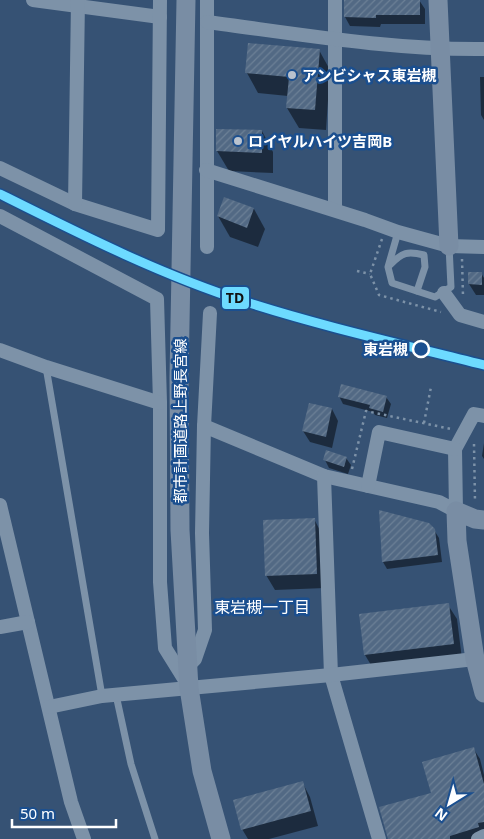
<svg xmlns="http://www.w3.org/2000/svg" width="484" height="839" font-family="'Noto Sans','Noto Sans JP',sans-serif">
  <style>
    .shadow { fill: #0007 }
    .building { fill: url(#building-hatch) }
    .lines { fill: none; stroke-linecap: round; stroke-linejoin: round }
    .path { stroke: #7d92a8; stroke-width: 2.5; stroke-dasharray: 2.5 4; stroke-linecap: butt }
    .lane { stroke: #7d92a8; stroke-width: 7 }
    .street { stroke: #7d92a8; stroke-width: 14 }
    .secondary { stroke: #798da4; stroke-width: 19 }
    .rail-1-casing { stroke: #1b4f8f; stroke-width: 12 }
    .rail-1 { stroke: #6ddaff; stroke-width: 9 }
    .poi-dot { fill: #b9c2ce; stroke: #1b4f8f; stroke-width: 2 }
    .stop-dot { fill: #1b4f8f; stroke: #fff; stroke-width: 2.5 }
    .labels { text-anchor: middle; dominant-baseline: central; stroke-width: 5; stroke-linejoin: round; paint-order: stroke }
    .poi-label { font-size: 15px; font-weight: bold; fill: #fff; stroke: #1b4f8f; text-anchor: start }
    .stop-label { font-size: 15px; font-weight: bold; fill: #fff; stroke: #1b4f8f; text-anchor: end }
    .street-label { font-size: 15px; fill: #fff; stroke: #1b4f8f }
    .neighbourhood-label { font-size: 16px; fill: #fff; stroke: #1b4f8f }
    .line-badge { stroke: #1b4f8f; stroke-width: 2 }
    .pale-badge-label { font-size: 14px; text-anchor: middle; font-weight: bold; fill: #111 }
  </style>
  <defs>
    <pattern id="building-hatch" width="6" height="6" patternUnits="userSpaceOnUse" patternTransform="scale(1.25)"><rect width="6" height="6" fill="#526984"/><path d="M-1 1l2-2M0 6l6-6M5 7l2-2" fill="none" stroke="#6c8096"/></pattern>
  </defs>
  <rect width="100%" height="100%" fill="#365274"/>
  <!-- shadow -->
  <g class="shadow">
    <polygon points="344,0 419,0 425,9 425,24 381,24 380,27 350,26 345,17"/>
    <polygon points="319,50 330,70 326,130 299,128 287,108 288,96 258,93 247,73"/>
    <polygon points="480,77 484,77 484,120 481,115"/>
    <polygon points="262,131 273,152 273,173 229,171 217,151"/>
    <polygon points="254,209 265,229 258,247 230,237 218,216"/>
    <polygon points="481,273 484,278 484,295 476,295 469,284"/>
    <polygon points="339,396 386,397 391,404 387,418 375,415 373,412 343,404"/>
    <polygon points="332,409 338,421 332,448 310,442 303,431"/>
    <polygon points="484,443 484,459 482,456"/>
    <polygon points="346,458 351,465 348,474 329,468 325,460"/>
    <polygon points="314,519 322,534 325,588 275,590 266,575"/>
    <polygon points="434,530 439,538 442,562 387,569 383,562"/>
    <polygon points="448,605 457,619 462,659 374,670 365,655 360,615"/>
    <polygon points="473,748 480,759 484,775 484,839 389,839"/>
    <polygon points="302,782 310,797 318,826 269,839 248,839 242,829"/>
  </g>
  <!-- building -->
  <g class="building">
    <polygon points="344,0 420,0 420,15 376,15 376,18 344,17"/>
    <polygon points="248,43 320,49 315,110 286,108 289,77 245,73"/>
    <polygon points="216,129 262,130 262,153 216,151"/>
    <polygon points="224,197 254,208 247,228 217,216"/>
    <polygon points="468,272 482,272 482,285 468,284"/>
    <polygon points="341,384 387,396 383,412 369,408 370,405 338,397"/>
    <polygon points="309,403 332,408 326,437 302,431"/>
    <polygon points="326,450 347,457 344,467 323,460"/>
    <polygon points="379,510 429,523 435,529 438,555 382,562"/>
    <polygon points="315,518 317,574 265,576 263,520"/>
    <polygon points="449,603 454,644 364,655 359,614"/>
    <polygon points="474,747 484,784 484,822 478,823 479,827 450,836 450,839 388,839 379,807 431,793 422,762"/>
    <polygon points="303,781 311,811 241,830 233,800"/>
  </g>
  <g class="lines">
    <!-- path -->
    <g class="path">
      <polyline points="382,239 370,274 379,295 441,312"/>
      <polyline points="462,259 463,296"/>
      <polyline points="357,271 370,274"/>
      <polyline points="424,423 431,387"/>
      <polyline points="474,444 475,501"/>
      <polyline points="352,469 366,411 451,429"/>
    </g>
    <!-- lane -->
    <g class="lane">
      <polyline points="398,232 388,267 392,283 435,297 451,287 449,246"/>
      <path d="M390,265C402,252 408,251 424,255L425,267L417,291"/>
      <polyline points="46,367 102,696"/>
      <polyline points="116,695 131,764 155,839"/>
    </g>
    <!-- street -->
    <g class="street">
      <polyline points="33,0 160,17"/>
      <polyline points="207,0 207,247"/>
      <polyline points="335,0 335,210"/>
      <path d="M207,22C299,34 391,50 484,49"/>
      <polyline points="0,168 75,204 158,230 160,0"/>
      <polyline points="206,170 365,220 398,232 449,246 484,247"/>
      <polyline points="75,204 78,0"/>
      <polyline points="0,216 157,299 160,403 160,582 165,648 188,685"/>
      <polyline points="444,293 460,315 484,322"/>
      <polyline points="0,350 46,367 160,403"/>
      <polyline points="204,426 324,476 439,502 456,511 455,449 474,414 484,416"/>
      <polyline points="324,476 331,675 379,839"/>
      <polyline points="368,486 379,432 455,449"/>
      <polyline points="0,505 71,802 84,839"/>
      <polyline points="0,627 28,622"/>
      <polyline points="188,666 195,659 205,630 202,533 204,426 210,313"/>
      <polyline points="49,707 102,696 331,675 475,659"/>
      <polyline points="478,839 484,836"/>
    </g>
    <!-- secondary -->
    <g class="secondary">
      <polyline points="186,0 179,378 180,530 189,688 202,771 221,839"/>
      <polyline points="438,0 449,246"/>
      <polyline points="484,520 475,519 456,511 457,541 475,659 484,693"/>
    </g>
    <!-- rail-1 casing -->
    <g class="rail-1-casing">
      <path id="rail-1" d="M0,194C80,234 161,275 246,302C324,327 405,345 484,365"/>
    </g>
    <!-- rail-1 -->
    <use href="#rail-1" class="rail-1"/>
  </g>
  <!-- markers -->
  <g class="poi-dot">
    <circle cx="292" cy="75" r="5"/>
    <circle cx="238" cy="141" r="5"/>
  </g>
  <circle class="stop-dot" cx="421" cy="349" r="8"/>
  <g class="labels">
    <!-- poi labels -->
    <g class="poi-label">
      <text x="302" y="75">アンビシャス東岩槻</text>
      <text x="248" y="141">ロイヤルハイツ吉岡B</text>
    </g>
    <!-- stop labels -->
    <g class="stop-label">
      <text x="408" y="349">東岩槻</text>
    </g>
    <!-- street labels -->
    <g class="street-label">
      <text transform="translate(180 421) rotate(-90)">都市計画道路上野長宮線</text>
    </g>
    <!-- neighbourhood labels -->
    <g class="neighbourhood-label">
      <text x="262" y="607">東岩槻一丁目</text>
    </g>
  </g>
  <rect class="line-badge" x="221" y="286" width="29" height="24" rx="5" fill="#6ddaff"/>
  <g class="pale-badge-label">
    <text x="235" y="303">TD</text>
  </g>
  <!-- north arrow -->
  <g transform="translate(449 804) rotate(217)" stroke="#1b4f8f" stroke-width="4" paint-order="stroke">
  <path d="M0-4L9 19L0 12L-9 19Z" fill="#ffffff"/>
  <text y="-8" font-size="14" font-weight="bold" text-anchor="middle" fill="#ffffff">N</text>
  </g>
  <!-- scale -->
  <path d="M12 819v8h104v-8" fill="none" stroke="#ffffff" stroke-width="2.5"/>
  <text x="20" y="819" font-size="15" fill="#ffffff" stroke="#1b4f8f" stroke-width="4" paint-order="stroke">50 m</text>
</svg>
